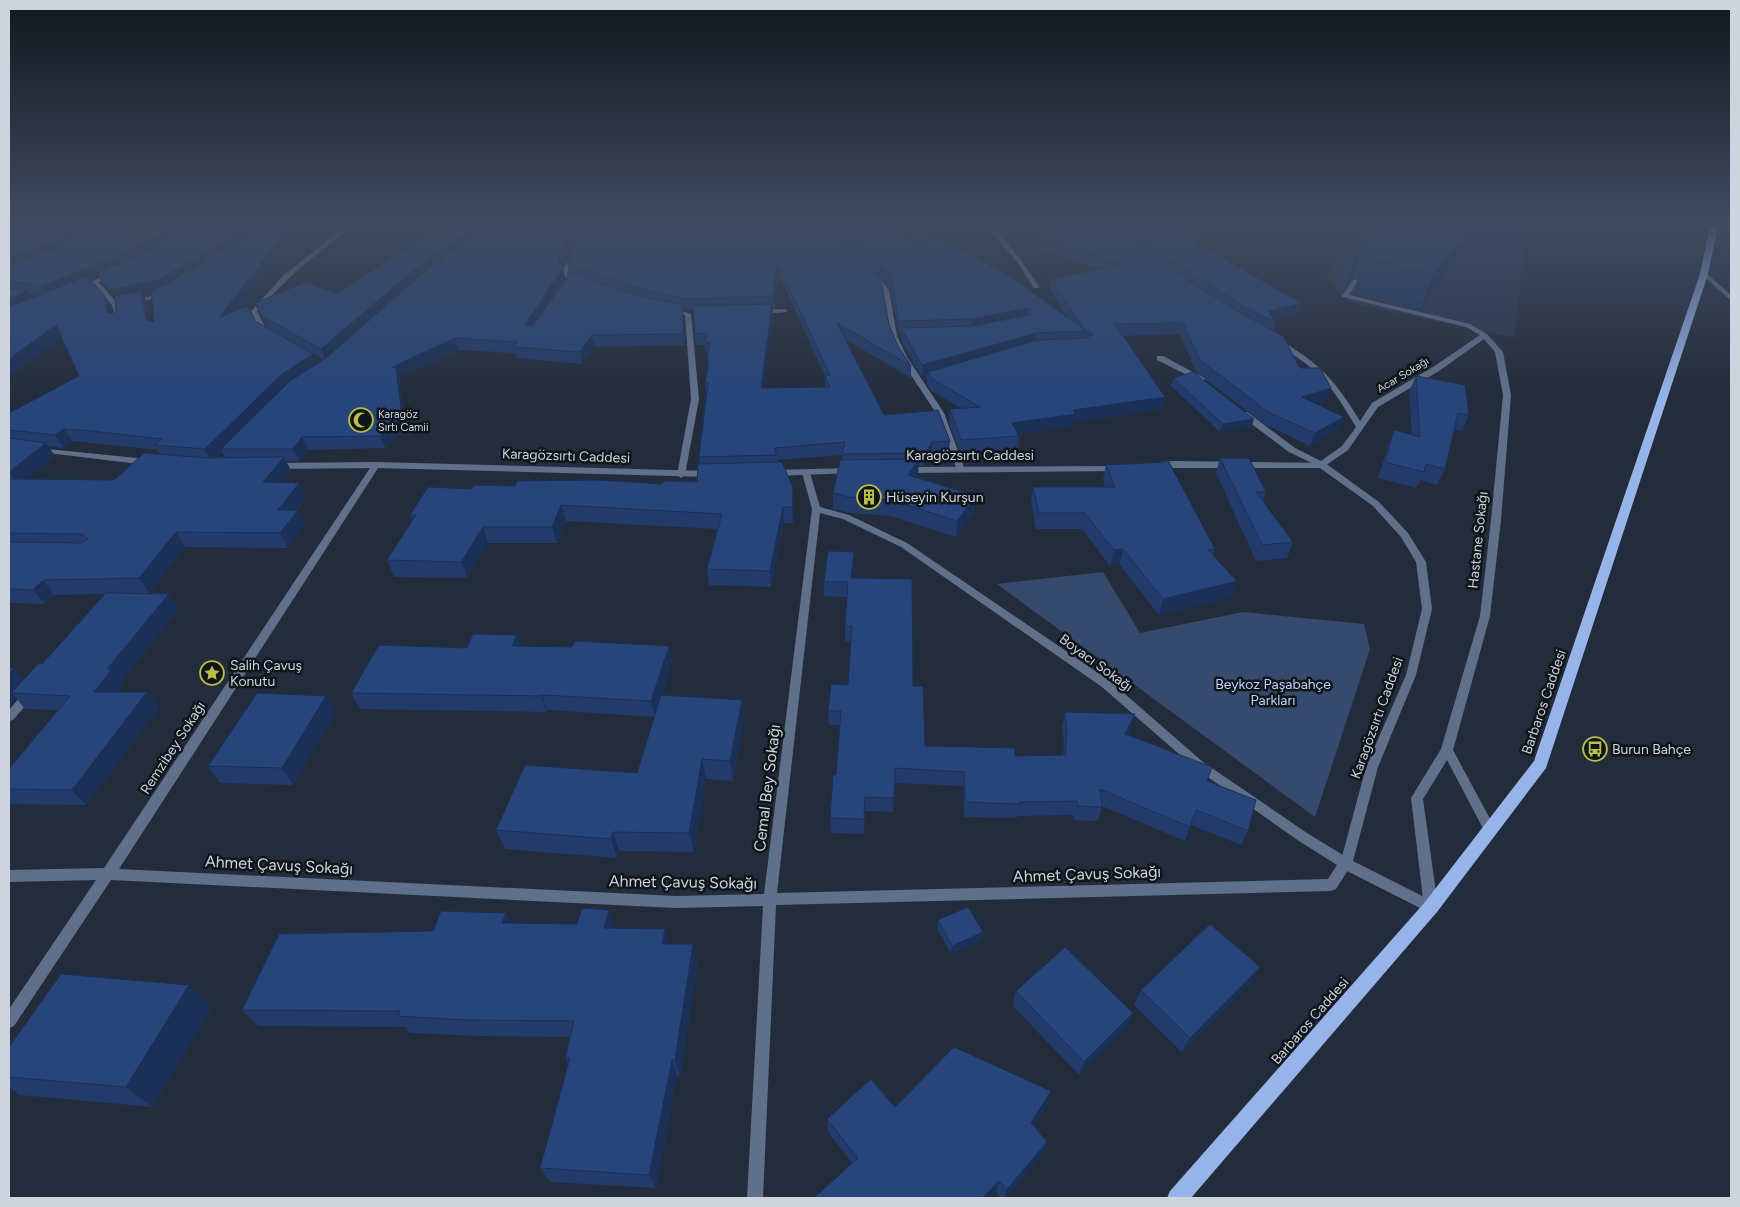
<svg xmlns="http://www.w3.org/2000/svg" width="1740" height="1207" font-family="Figtree,sans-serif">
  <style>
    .built { fill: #2a364b }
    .green { fill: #364a6e }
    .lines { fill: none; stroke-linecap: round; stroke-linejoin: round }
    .service { fill: #61708a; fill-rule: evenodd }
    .minor { fill: #61708a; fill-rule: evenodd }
    .tertiary { fill: #61708a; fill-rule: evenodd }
    .primary { fill: #96b4e9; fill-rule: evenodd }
    .wall { fill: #223b6a; fill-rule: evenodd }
    .shaded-wall { fill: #1b3056 }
    .building { fill: #27457b; stroke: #1b3056 }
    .labels { text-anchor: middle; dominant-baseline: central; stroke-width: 5; stroke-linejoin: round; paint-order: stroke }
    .far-street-label { font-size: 11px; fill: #ced4de; stroke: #10141b }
    .far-poi-label { font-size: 11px; fill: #ced4de; stroke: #10141b; text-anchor: start }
    .street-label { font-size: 14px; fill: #ced4de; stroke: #10141b }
    .poi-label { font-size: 14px; fill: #ced4de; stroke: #10141b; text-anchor: start }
    .park-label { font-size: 14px; fill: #bfd2f4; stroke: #10141b }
    .near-street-label { font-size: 16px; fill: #ced4de; stroke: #10141b }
  </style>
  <rect width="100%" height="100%" fill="#232c3b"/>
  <!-- built -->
  <polygon class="built" points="1365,226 1517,226 1526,236 1514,338 1347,302 1325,275"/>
  <!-- green -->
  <polygon class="green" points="1103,572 1140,633 1243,612 1364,624 1370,649 1315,817 997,584"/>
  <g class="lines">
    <!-- service -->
    <polygon class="service" points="1702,273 1706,273 1731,295 1731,300 1729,299 1702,275"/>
    <!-- minor -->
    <g class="minor">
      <polygon points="346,226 352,226 301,267 278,289 257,311 266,329 273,334 270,336 261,331 251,311 252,310 284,275"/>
      <polygon points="987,226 993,226 1021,260 1039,287 1038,288 1034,288 1017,262"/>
      <path d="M574,252L577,254L567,273L573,278L581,281V283C573,284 566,279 561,273L571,254Z"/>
      <polygon points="112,273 115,275 114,276 99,282 117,303 163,294 166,296 119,306 119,311 116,313 114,312 112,305 94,284 81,289 78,287"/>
      <polygon points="873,274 877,274 889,290 897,336 907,357 944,413 965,470 964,472 958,472 957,470 936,413 899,357 891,336 883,290 872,275"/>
      <path d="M1355,279L1358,281L1349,295L1470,324L1487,334L1503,352L1511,395L1501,520L1490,616L1453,750L1496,830L1494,834L1490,835L1486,834L1447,760L1423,799L1438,907L1436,911L1431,913L1426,911L1424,907L1411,798L1441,749L1480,616L1491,520L1503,395L1495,352L1484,339L1439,371L1378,407L1348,450L1322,468L1289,452L1241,416V412H1247L1295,448L1321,461L1342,446L1356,427C1332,386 1319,368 1276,345V341C1283,341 1289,345 1294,349C1324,367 1342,391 1360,421L1372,403L1433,367L1480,335L1466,327L1343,297L1342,296L1353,280Z"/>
      <polygon points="670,307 691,314 699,399 685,475 681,478 677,475 691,399 685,315 668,310 668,308"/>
      <polygon points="785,309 787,310 787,312 759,314 756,312 759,310"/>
      <polygon points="1157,356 1163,356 1206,379 1202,381 1199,381 1157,360"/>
      <path d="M376,462L380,465L119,869L676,896L764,894L812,509L802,473L806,470L810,473L820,507L849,515L907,543L1110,681L1203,762L1307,833L1351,860L1352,864L1336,889L1331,891L776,905L763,1198H747L763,906L676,908L111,880L14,1026L9,1028V1009L96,880L9,882V870L104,868L372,465ZM820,513L843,519L901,547L1102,687L1195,768L1299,841L1337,865L1328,879L777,893Z"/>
      <polygon points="30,689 34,690 36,693 34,696 13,720 9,721 9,710 26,690"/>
    </g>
    <!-- tertiary -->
    <g class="tertiary">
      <polygon points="37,448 147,459 151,462 147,465 40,452 36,450"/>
      <polygon points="1175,461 1325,463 1379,502 1408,533 1426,562 1432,609 1416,675 1378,767 1353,861 1436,903 1438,907 1436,911 1431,913 1426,911 1341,868 1340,864 1366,767 1406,675 1422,609 1416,562 1401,537 1373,506 1320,468 1158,468 1154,465 1158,462"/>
      <polygon points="376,462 709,471 713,474 709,477 376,468 276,469 272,466 276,463"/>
      <polygon points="1116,466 1119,467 1119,471 906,473 902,470 906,467"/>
      <polygon points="851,468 854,469 854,473 773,476 769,473 773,470"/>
    </g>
    <!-- primary -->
    <polygon class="primary" points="1710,226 1718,226 1708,274 1546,768 1437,912 1191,1198 1167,1198 1170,1191 1425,902 1534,761 1700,274"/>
  </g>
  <!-- wall -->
  <g class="wall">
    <path d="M9,226H139L144,239L148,226H254L252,233L253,232L256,226H301V234L295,235L240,309L255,321L317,363L323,359L267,328L255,303L337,294L441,226H825L836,239L840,241L827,226H901L905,234L920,248L911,237V226L1068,318L1050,290L1051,279L1102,269L1040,249L1042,226H1187L1198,245L1299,314L1274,320L1275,322L1273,331L1300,368L1331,388L1326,400L1315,403L1344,417L1339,429L1310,446L1264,424L1196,372L1180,334L1123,336L1165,397L1163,409L1074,422V426L1018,434L1019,436L1018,448L960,452L949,422L950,409L961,408L931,391L927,384V375L922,377L901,340V332H899L890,289L874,268L868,262L889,325L898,346L911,366V378L845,339L884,415L950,441L949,453L931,455L924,465H918V475L916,478L975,512L956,537L890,516L850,513L833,509V493L842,460V455L778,460L794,503L793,523H784L771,587L709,585L707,569L717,529L566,521L557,543H488L467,578L394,577L387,560L413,520L410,515L472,489L515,486L662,484L697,482L700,464L699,457L706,394L705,383L708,369L707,362L708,354H707L706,345H696L693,310H688L682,309L685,345L595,347L582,364L517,358L515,353L459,350L399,377L406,428L385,448L308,450L299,461H286L291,471L282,482L306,497L297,510L305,524L288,548L185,547L149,593L125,594L179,609L122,681L124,684L118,692H147L159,708L86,805L9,804V769L58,710L25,709L16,698L9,706V668L24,679L42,664L105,594L54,595L45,604L9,603V413L79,376L61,338L9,377ZM573,250L567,262L569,273H570L565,279L563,268L562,267L570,251ZM778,273L825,376V387L763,388L773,315L772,308L774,307ZM99,277L103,284L115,297L116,312H112L110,306L91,280ZM29,294L38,295L31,298ZM151,294L154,322L150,321L147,303L143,295ZM72,441L158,450L160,454L114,480L26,479L55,456L48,446L64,448ZM222,452L225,457L217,458Z"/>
    <polygon points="1377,226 1481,226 1420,309 1353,292 1358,279 1351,279 1344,289 1339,288 1351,254"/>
    <polygon points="1416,376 1469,415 1462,431 1454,429 1445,469 1437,485 1420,480 1416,488 1378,478 1388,446 1394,430 1412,435 1409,392"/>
    <polygon points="1173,378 1252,426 1220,432 1171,386"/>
    <polygon points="1220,458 1266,492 1263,501 1293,542 1287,558 1256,561 1216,473"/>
    <polygon points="1106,465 1215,549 1213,555 1231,597 1159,615 1119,564 1110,566 1082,529 1036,529 1031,502 1033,487 1105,487 1103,480"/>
    <polygon points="854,552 854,566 853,578 913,686 925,746 1015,756 1063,755 1064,744 1062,727 1065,712 1131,728 1128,735 1207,781 1248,831 1241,845 1191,825 1185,841 1102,806 1098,821 1074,820 1073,815 1017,816 1017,818 964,817 963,786 894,783 893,812 865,811 864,834 831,833 830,818 836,775 840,725 829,725 828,711 848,685 851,641 845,641 845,626 847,597 824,596 824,582"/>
    <polygon points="517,635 521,646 572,647 669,646 672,662 662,695 742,700 744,720 733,781 706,779 694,852 619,851 617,858 505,849 496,830 637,773 655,717 547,710 547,712 360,709 351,693 467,648"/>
    <polygon points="326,696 336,712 293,785 220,783 208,766"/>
    <polygon points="506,913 511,923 615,927 670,944 698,962 680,1076 677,1076 656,1188 550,1182 540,1168 568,1065 565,1058 570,1037 478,1036 410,1033 406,1027 258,1026 242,1010 433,931"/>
    <polygon points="938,920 982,940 951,954 937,928"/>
    <polygon points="1260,967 1251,982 1182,1052 1134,1005 1141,990"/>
    <polygon points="1016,991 1133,1013 1127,1028 1079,1075 1013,1006"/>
    <polygon points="212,1007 153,1107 20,1095 9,1087 9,1047"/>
    <polygon points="1047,1104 1034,1126 1047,1142 1042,1154 1005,1198 1001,1198 996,1192 852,1163 828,1132 827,1119 895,1107"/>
  </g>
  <!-- shaded-wall -->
  <g class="shaded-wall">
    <polygon points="74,226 98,226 58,253 9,272 9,259"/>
    <polygon points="137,226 139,226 145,242 162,226 168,226 171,232 167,235 168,241 166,246 97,273 99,277 48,297 41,286"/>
    <polygon points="246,226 254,226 250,238 167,290 143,295 147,303 152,331 146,320 118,301 111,290"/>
    <polygon points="290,226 301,226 301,234 295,235 225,328 220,317"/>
    <polygon points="475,226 489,226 326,361 321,349 428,258"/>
    <polygon points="742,226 786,226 742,234"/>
    <polygon points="1471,226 1481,226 1420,309 1434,274"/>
    <polygon points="574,238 576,248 570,251 559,272 557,261 568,241"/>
    <polygon points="1364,245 1351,279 1344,289 1356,255"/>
    <polygon points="777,262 778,273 774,307 773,296"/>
    <polygon points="563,268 565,279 528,336 525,325"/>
    <polygon points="27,291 34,303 9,313 9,299"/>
    <polygon points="104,295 110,306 115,325 108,313"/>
    <polygon points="1302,303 1299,314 1272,320 1269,311"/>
    <polygon points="772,304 773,315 762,400 761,388"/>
    <polygon points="1028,308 1027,319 971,330 972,319"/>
    <polygon points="56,325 63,337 9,377 9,359"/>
    <polygon points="1037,333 1035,344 928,372 927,375 922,377 922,365"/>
    <polygon points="592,335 595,347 582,364 580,352"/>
    <polygon points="455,338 459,350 399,377 406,428 385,448 380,436 392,367"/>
    <polygon points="313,354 318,366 221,449 222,452 212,462 205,449 281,375"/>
    <polygon points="1331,388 1326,400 1298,410 1302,397"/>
    <polygon points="1165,397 1163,409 1074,422 1074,426 1011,435 1012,423 1073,410"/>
    <polygon points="1344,417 1339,429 1310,446 1315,433"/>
    <polygon points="1254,419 1252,426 1220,432 1223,424"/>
    <polygon points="64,429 72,441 64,448 55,435"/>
    <polygon points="302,437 308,450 299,461 293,449"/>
    <polygon points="932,442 931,455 924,465 925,453"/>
    <polygon points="46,443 55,456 19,485 9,472"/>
    <polygon points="284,457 291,471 271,497 263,482"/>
    <polygon points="919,459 918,475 907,491 908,475"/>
    <polygon points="299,483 306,497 286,524 278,510"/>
    <polygon points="793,488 794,503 793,523 792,507"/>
    <polygon points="976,496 975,512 956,537 957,521"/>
    <polygon points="561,505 566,521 557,543 552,527"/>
    <polygon points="783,507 784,523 771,587 770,571"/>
    <polygon points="298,510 305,524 288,548 280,533"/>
    <polygon points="483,527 488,543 467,578 461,562"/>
    <polygon points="176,532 185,547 149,593 139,578"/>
    <polygon points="1123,549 1119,564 1110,566 1114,550"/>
    <polygon points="854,552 854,566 851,593 851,578"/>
    <polygon points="43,580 54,595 45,604 33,590"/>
    <polygon points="1237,581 1231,597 1159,615 1163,599"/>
    <polygon points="169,594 179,609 122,681 124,684 107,707 94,692 107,669"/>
    <polygon points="517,635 522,651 512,646"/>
    <polygon points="669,646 672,662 655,717 651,701"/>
    <polygon points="14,668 29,685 11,693 16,698 9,706 9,673"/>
    <polygon points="147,692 159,708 86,805 72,790"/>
    <polygon points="542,695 547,710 547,712 541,696"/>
    <polygon points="326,696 336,712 293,785 282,768"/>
    <polygon points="742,700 744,720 733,781 730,761"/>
    <polygon points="1135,714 1131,728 1121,748 1125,734"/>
    <polygon points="702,759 706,779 694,852 689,833"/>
    <polygon points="865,797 865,811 864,834 864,819"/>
    <polygon points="613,832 619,851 617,858 611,839"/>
    <polygon points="609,910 615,927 610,945 604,928"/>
    <polygon points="506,913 515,931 502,923"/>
    <polygon points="665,929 670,946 662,944"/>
    <polygon points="983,932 982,940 951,954 952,946"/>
    <polygon points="693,944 698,962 680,1076 675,1060"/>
    <polygon points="1260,967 1251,982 1182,1052 1190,1038"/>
    <polygon points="189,985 212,1007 153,1107 126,1087"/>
    <polygon points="1133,1013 1127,1028 1079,1075 1084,1062"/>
    <polygon points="672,1060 677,1076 656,1188 649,1175"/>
    <polygon points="1051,1091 1047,1104 1027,1136 1031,1123"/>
    <polygon points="1047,1142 1042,1154 1005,1198 1004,1198 1007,1189"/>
    <polygon points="999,1181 996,1192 990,1198 982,1198"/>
  </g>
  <!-- building -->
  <g class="building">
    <polygon points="9,226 74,226 52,243 9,259"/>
    <polygon points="91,226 137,226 144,241 148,226 162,226 163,230 160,235 116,257 41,286 9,281 9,266 58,248"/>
    <polygon points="172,226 246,226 246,227 161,279 111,290 97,273 122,263 166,240 172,231"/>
    <polygon points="256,226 290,226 220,317 247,306 255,321 313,354 281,375 205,449 155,445 162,439 82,430 64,429 55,435 9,430 9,413 79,376 56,325 9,359 9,307 87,276 104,295 108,313 116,312 115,296 141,292 146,320 154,322 151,290 167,284 253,232"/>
    <polygon points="442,226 475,226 466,233 428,258 321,349 262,316 255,303 306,282 337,294"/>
    <polygon points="486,226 682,226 708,232 739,231 769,226 825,226 836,239 850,246 868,261 881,280 889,325 898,346 911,366 837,323 884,415 938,410 950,441 932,442 925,453 842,454 845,442 774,448 777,455 699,457 708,383 705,383 709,362 707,362 710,342 705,342 707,333 695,334 693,306 772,304 761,388 830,387 825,376 830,375 777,262 773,296 687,299 633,286 572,265 567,262 577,242 574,238 568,241 557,261 563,268 525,325 533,326 570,273 627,293 682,305 684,334 592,335 580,352 514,347 517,342 455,338 392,367 396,368 402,416 380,436 302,437 293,449 221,449 290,381 326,358 435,263 472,238"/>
    <polygon points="836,226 901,226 905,234 919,248 926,248 926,244 911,226 1005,273 1085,330 1051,279 1123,265 1041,238 1043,226 1122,226 1136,238 1153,258 1235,310 1283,336 1300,368 1320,368 1331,388 1302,397 1344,417 1315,433 1268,412 1200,360 1183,323 1115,324 1165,397 1073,410 1076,414 1012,423 1019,436 961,440 950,409 980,407 932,379 928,372 1038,340 1087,338 1093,334 1087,331 1037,333 922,365 901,328 972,326 1029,315 1033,311 1028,308 972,319 899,321 891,278 874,257 856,241 843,234"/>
    <polygon points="1134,226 1187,226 1201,234 1197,244 1302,303 1269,311 1275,322 1241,305 1160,253 1142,233"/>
    <polygon points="1377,226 1471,226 1434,274 1366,257 1372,248 1371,245 1364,245 1356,255 1351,254"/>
    <polygon points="9,288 27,291 9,299"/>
    <polygon points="1193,372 1254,419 1223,424 1173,378"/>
    <polygon points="1416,376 1465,385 1469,415 1458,413 1445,469 1426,464 1424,472 1385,462 1394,430 1420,437"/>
    <polygon points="9,438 46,443 9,472"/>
    <polygon points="144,453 207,458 284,457 263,482 299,483 278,510 298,510 280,533 176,532 139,578 43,580 33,590 9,589 9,542 81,543 88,539 82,534 9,533 9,479 114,480"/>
    <polygon points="1220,458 1249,458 1266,492 1256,492 1293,542 1262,545"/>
    <polygon points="919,459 908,475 976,496 957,521 891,500 849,497 833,493 840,460"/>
    <polygon points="782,462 793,488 792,507 783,507 770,571 707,569 722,514 561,505 552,527 483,527 461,562 387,560 416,515 410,515 428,487 472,489 474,485 515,486 517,481 597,480 662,484 664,481 697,482 698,464"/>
    <polygon points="1169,462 1215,549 1208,550 1237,581 1163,599 1123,549 1114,550 1085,513 1039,513 1033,487 1115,487 1106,465"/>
    <polygon points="828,551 854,552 851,578 912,579 913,686 923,686 925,746 1015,748 1015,756 1065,755 1067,730 1065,712 1135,714 1125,734 1212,767 1207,781 1256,800 1248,831 1196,810 1190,827 1100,789 1102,807 1077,806 1077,801 1019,802 1019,804 965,802 964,772 895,768 894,798 865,797 864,819 830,818 833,775 836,775 841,711 828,711 831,684 848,685 852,626 845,626 848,582 824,582"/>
    <polygon points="106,593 169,594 107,669 112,669 94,692 147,692 72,790 9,789 9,769 70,696 11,693 38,664 42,664"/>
    <polygon points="473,634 517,635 512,646 572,647 575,641 669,646 651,701 542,695 541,696 351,693 379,645 467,648"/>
    <polygon points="9,668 14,668 9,673"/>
    <polygon points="257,693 326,696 282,768 208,766"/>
    <polygon points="661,695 742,700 730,761 702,759 689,833 613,832 611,839 496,830 525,765 637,773"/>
    <polygon points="968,907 983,932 952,946 938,920"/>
    <polygon points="582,908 609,910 604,928 665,929 662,944 693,944 675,1060 672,1060 649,1175 540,1168 570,1058 565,1058 574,1021 467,1020 398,1016 400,1011 242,1010 279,934 433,931 441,911 506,913 502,923 577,924"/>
    <polygon points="1210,924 1260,967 1190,1038 1141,990"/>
    <polygon points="1065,947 1133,1013 1084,1062 1016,991"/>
    <polygon points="61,974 189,985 126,1087 9,1077 9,1047"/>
    <polygon points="954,1047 1051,1091 1031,1123 1047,1142 1007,1189 999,1181 982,1198 814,1198 858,1158 827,1119 871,1079 895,1107"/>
  </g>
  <!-- sky -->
  <linearGradient id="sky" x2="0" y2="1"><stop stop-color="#131820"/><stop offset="0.57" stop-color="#3f4b60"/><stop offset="1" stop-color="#3f4b60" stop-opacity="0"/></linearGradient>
  <rect width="1740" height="395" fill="url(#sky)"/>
  <!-- icons -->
  <defs>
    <g id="mosque-ring" transform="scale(1.25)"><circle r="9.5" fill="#10141b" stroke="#bbc045" stroke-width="1.5"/><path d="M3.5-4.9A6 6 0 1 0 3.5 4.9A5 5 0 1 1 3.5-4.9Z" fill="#bbc045"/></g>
    <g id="building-ring" transform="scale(1.25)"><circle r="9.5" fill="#10141b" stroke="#bbc045" stroke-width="1.5"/><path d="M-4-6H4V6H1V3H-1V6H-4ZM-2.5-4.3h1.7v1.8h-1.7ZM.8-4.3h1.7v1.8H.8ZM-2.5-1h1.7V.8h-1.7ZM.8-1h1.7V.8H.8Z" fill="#bbc045"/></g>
    <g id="sight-ring" transform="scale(1.25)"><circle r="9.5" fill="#10141b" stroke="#bbc045" stroke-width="1.5"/><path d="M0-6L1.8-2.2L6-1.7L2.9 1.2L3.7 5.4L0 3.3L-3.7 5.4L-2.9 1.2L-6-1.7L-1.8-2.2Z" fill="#bbc045"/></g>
    <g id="bus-ring" transform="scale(1.25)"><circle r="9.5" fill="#10141b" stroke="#bbc045" stroke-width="1.5"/><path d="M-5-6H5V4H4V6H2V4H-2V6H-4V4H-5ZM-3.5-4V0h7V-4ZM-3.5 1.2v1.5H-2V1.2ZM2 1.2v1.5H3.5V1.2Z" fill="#bbc045"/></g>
  </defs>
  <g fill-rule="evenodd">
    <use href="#mosque-ring" x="361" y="420"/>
    <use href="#building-ring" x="869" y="497"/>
    <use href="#sight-ring" x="212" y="673"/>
    <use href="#bus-ring" x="1595" y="749"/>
  </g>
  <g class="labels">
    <!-- far-street labels -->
    <g class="far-street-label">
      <text transform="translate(1403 375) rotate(-31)">Acar Sokağı</text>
    </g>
    <!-- far-poi labels -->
    <g class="far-poi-label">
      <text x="378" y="414">Karagöz<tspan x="378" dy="13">Sırtı Camii</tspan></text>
    </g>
    <!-- street labels -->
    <g class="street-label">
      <text x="970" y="455">Karagözsırtı Caddesi</text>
      <text transform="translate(566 456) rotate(2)">Karagözsırtı Caddesi</text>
      <text transform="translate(1478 540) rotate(-84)">Hastane Sokağı</text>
      <text transform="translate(1096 663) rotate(36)">Boyacı Sokağı</text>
      <text transform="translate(1544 702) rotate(-71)">Barbaros Caddesi</text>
      <text transform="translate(1377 718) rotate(-70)">Karagözsırtı Caddesi</text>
      <text transform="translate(173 748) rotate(-57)">Remzibey Sokağı</text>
      <text transform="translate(1310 1021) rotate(-49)">Barbaros Caddesi</text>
    </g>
    <!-- poi labels -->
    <g class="poi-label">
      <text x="886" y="497">Hüseyin Kurşun</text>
      <text x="230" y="665">Salih Çavuş<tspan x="230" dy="16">Konutu</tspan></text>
      <text x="1612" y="749">Burun Bahçe</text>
    </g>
    <!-- park labels -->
    <g class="park-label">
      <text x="1273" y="684">Beykoz Paşabahçe<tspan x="1273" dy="16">Parkları</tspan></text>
    </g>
    <!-- near-street labels -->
    <g class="near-street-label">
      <text transform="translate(767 788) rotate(-83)">Cemal Bey Sokağı</text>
      <text transform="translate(279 865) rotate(3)">Ahmet Çavuş Sokağı</text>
      <text transform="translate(1087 874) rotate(-2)">Ahmet Çavuş Sokağı</text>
      <text transform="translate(683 882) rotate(1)">Ahmet Çavuş Sokağı</text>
    </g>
  </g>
  <!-- border -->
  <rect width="1740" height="1207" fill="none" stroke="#ced4de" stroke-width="20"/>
</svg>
